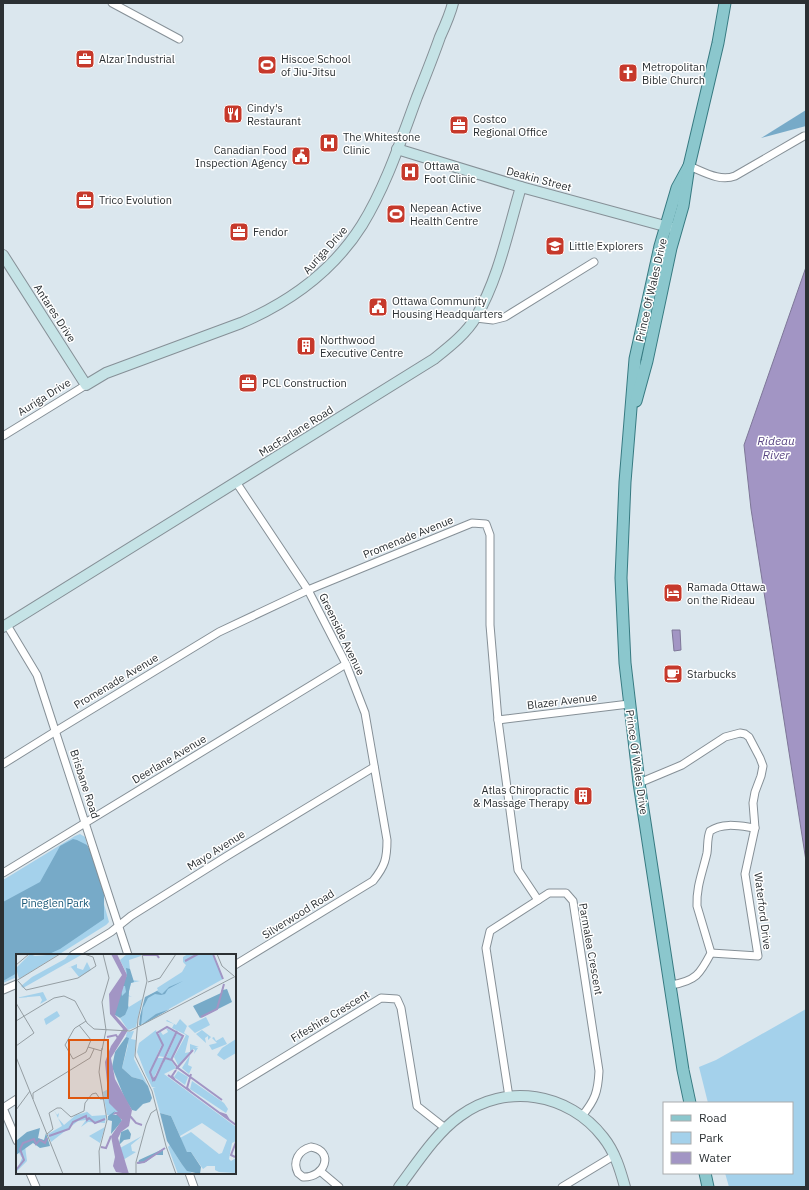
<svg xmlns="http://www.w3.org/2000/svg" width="809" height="1190" font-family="'IBM Plex Sans',sans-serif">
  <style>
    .green { fill: #a4d1eb }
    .forest { fill: #77aac8 }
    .water { fill: #a295c4; stroke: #7e7798 }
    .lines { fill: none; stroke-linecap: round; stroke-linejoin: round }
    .street-casing { stroke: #869097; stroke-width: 9 }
    .secondary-casing { stroke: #869097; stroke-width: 12 }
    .primary-casing { stroke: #377a81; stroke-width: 13 }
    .street { stroke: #fff; stroke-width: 7 }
    .secondary { stroke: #c5e3e6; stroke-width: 10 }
    .primary { stroke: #8bc7cd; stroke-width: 11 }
    .labels { text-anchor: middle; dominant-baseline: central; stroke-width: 3; stroke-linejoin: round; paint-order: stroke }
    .poi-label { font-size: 11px; fill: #2b3033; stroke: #fff; text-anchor: start }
    .street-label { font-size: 11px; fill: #2b3033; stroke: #fff }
    .park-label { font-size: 11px; fill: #1a5877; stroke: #fff }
    .water-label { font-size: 12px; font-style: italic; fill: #5a4784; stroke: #fff }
    .inset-river { fill: none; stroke: #a295c4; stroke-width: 2 }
    .inset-road { fill: none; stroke: #959ea3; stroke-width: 1 }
    .view { fill: #df570e; fill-opacity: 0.15; stroke: #df570e; stroke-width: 2 }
    .inset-edge { fill: none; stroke: #2b3033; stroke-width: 2 }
  </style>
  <rect width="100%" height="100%" fill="#dbe7ee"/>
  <!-- green -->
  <g class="green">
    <polygon points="80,834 85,837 109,922 106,925 58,955 17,955 17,977 3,983 3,880 75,836"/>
    <polygon points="806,1009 806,1187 729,1187 725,1173 792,1173 792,1103 708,1103 699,1067 716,1060"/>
  </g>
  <!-- forest -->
  <g class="forest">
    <polygon points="806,110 806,126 761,138"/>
    <polygon points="73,839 77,840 87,845 93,855 104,893 104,919 60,949 47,955 17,955 17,973 3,981 3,902 40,882 60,846"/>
  </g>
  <!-- water -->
  <g class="water">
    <polygon points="806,267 806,861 751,509 744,445"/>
    <polygon points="672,630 680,630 681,650 674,651"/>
  </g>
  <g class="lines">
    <!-- street casing -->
    <g class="street-casing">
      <g id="street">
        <polyline points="112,3 179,39"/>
        <path d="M689,166C704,172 720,182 735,176L804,136"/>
        <polyline points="476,318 493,320 505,317 594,262"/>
        <polyline points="3,436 86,385"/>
        <polyline points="7,625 37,675 128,955"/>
        <polyline points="498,720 629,704"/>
        <polyline points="3,764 56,731 219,632 308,590 472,523 486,524 490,535 490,625 498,720 518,870 538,900"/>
        <polyline points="639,783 682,765 725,737 740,733 745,734 749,737 760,758 763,766 761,776 755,792 753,803 755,828 745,874 758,956 711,953"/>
        <polyline points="3,873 346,664"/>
        <polyline points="73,955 111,932 131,916 227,856 374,767"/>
        <path d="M235,965L373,881C385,866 387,859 387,840L365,713L346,664L308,590L236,482"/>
        <path d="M671,985C696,981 700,974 711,953L697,906C696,887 703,871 707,853C708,846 707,838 710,831C723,822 740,826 755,828"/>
        <polyline points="3,990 17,984"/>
        <polyline points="235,1087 381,998 397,999 401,1008 417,1106 445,1128"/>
        <path d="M509,1097L486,948L490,931L549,893H566L573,901L599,1071C598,1092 595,1100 582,1116"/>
        <polyline points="3,1108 17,1141"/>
        <polyline points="3,1108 17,1099"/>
        <path d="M311,1147C335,1151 325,1178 303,1177L298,1173C292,1161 299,1150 311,1147Z"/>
        <polyline points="320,1171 339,1187"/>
        <polyline points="30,1173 36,1187"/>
        <polyline points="189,1173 194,1187"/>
        <polyline points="562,1187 615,1155"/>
      </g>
    </g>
    <!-- secondary casing -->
    <g class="secondary-casing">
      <g id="secondary">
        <polyline points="397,149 521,187 672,228"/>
        <path d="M3,255L86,385L106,373L241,323C290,302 333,271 362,225C386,186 401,140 417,97C425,77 433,57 440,37C445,26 450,15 453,3"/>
        <path d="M3,627L434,359C449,347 466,334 476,317C499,278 508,230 521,187"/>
        <path d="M399,1187C417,1163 436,1133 460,1116C506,1082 569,1093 603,1137C615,1152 620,1169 625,1187"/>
      </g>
    </g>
    <!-- primary casing -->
    <g class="primary-casing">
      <g id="primary">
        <polyline points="689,166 677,188 660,246 635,359 625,482 621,578 625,663 639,783 683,1070 690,1103"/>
        <polyline points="636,401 647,361 671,248 683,206 689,166 718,43 725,3"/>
        <polyline points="705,1173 708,1187"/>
      </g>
    </g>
    <!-- street -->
    <use href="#street" class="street"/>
    <!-- secondary -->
    <use href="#secondary" class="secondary"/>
    <!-- primary -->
    <use href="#primary" class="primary"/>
  </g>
  <!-- icons -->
  <defs>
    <g id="office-square" transform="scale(1)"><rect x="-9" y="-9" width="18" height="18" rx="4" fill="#c6392b" stroke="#fff"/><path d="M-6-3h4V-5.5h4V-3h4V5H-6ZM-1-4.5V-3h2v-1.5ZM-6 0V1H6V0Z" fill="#fff"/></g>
    <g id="stadium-square" transform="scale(1)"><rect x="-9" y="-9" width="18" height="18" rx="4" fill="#c6392b" stroke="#fff"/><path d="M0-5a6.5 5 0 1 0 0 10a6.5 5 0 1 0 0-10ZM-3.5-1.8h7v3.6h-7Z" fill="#fff"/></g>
    <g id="church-square" transform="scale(1)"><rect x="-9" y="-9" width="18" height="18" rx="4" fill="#c6392b" stroke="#fff"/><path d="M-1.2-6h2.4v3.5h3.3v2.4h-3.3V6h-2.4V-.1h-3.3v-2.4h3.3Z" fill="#fff"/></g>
    <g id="restaurant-square" transform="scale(1)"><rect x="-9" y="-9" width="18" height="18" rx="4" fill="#c6392b" stroke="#fff"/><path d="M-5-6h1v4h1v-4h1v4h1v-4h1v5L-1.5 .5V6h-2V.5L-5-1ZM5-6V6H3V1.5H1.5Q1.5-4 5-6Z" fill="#fff"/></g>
    <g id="hospital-square" transform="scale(1)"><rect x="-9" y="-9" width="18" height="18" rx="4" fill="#c6392b" stroke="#fff"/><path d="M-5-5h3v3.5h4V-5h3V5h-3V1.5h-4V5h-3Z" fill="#fff"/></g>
    <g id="civic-square" transform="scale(1)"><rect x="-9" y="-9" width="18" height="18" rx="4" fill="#c6392b" stroke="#fff"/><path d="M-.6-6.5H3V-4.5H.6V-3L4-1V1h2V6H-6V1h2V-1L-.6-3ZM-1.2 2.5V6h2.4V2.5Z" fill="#fff"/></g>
    <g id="school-square" transform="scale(1)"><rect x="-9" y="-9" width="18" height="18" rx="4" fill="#c6392b" stroke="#fff"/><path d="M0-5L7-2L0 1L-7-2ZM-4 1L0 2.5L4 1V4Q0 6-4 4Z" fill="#fff"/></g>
    <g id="building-square" transform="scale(1)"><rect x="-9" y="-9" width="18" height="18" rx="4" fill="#c6392b" stroke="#fff"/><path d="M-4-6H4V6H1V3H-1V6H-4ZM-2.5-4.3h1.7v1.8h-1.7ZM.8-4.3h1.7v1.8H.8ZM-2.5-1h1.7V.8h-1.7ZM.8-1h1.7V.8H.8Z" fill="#fff"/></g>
    <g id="hotel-square" transform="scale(1)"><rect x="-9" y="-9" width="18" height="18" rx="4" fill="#c6392b" stroke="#fff"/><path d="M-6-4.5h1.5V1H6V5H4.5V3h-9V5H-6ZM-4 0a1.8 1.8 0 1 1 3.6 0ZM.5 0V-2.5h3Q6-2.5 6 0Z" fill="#fff"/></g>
    <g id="cafe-square" transform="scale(1)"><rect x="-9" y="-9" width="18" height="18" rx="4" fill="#c6392b" stroke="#fff"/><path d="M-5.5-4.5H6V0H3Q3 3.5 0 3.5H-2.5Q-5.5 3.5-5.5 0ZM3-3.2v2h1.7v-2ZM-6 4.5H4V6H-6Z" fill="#fff"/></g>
  </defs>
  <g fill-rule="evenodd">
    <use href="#office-square" x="85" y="59"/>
    <use href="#stadium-square" x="267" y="65"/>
    <use href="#church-square" x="628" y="73"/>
    <use href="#restaurant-square" x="233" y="114"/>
    <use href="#office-square" x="459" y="125"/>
    <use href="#hospital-square" x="329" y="143"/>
    <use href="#civic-square" x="301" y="156"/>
    <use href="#hospital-square" x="410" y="172"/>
    <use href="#office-square" x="85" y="200"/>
    <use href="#stadium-square" x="396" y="214"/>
    <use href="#office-square" x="239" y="232"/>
    <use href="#school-square" x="555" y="246"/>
    <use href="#civic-square" x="378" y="307"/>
    <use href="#building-square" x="306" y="346"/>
    <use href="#office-square" x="248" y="383"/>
    <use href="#hotel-square" x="673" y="593"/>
    <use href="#cafe-square" x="673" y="674"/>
    <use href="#building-square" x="583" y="796"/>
  </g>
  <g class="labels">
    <!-- poi labels -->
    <g class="poi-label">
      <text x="99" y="59">Alzar Industrial</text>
      <text x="281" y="59">Hiscoe School<tspan x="281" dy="13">of Jiu-Jitsu</tspan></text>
      <text x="642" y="67">Metropolitan<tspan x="642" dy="13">Bible Church</tspan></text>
      <text x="247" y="108">Cindy's<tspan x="247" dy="13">Restaurant</tspan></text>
      <text x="473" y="119">Costco<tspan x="473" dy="13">Regional Office</tspan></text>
      <text x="343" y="137">The Whitestone<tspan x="343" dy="13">Clinic</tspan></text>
      <text x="287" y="150" text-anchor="end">Canadian Food<tspan x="287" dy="13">Inspection Agency</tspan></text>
      <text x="424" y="166">Ottawa<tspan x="424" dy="13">Foot Clinic</tspan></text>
      <text x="99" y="200">Trico Evolution</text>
      <text x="410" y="208">Nepean Active<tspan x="410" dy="13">Health Centre</tspan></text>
      <text x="253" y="232">Fendor</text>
      <text x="569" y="246">Little Explorers</text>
      <text x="392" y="301">Ottawa Community<tspan x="392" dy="13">Housing Headquarters</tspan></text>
      <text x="320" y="340">Northwood<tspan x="320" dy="13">Executive Centre</tspan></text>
      <text x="262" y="383">PCL Construction</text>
      <text x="687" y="587">Ramada Ottawa<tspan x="687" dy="13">on the Rideau</tspan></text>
      <text x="687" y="674">Starbucks</text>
      <text x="569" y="790" text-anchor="end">Atlas Chiropractic<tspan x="569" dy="13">&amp; Massage Therapy</tspan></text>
    </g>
    <!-- street labels -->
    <g class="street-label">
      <text transform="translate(539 179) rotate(15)">Deakin Street</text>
      <text transform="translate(325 250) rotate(-48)">Auriga Drive</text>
      <text transform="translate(651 290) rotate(-77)">Prince Of Wales Drive</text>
      <text transform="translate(55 313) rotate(57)">Antares Drive</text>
      <text transform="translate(44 397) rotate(-32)">Auriga Drive</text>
      <text transform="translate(296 431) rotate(-32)">MacFarlane Road</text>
      <text transform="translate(408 537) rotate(-22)">Promenade Avenue</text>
      <text transform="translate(342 634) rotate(64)">Greenside Avenue</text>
      <text transform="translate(116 681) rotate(-31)">Promenade Avenue</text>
      <text transform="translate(562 701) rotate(-7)">Blazer Avenue</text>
      <text transform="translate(169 759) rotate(-31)">Deerlane Avenue</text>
      <text transform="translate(637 762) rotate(82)">Prince Of Wales Drive</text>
      <text transform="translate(85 784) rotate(72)">Brisbane Road</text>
      <text transform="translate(216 850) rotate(-32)">Mayo Avenue</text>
      <text transform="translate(763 911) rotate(83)">Waterford Drive</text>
      <text transform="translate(298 914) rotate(-32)">Silverwood Road</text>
      <text transform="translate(591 949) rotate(80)">Parmalea Crescent</text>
      <text transform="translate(330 1016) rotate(-31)">Fifeshire Crescent</text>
    </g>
    <!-- park labels -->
    <g class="park-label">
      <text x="55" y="903">Pineglen Park</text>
    </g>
    <!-- water labels -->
    <g class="water-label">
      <text x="776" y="440">Rideau<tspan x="776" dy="14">River</tspan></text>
    </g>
  </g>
  <!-- overview -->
  <g transform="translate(16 954)">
    <rect width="220" height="220" fill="#dbe7ee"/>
    <path d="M14,0L19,2L43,0L3,25L0,14ZM53,0H67L7,34L5,32L16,23L49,5ZM111,0H125V2L113,6L115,26L124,27L115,29L112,41L116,43L112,42L111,50L113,53L126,45L120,73L112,76L104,64L109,61L105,37L110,18L104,6ZM172,0H197L207,25L124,71L129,44L142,36L141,34L166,18L170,11L167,8V3ZM71,8L75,16L63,23L55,13L52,14L61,10V14L67,16ZM27,38L31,46L24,50L26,46L24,42L0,44ZM41,57L44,62L30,71L28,65ZM190,63L194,71L179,79L172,72ZM164,65L171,72L168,79L173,82L169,99L174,98V90L183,93H179L182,94L178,100L179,96L177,95L163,113L158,103L170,81L156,74L158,70L150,67L151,66L160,71ZM150,74L160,79L148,103L142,102L146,90L142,99L140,104H148L137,125L138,127L149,105L155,106L160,114L148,120L220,173V187L216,189L213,205L215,207L220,204V219L203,218L199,216V212H191L187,215L175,198H171L164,184L175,178L203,200L206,199L211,186L186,169L164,182L155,162L144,159L137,134H140L136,133L130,121L121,98L123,89L140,76L142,82L144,77L147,81L152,78ZM186,76L195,83L192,86V82L189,84L190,89L180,80ZM118,77L115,85L120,86L118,105L132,132L127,126L116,123L106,114L112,91L110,82L111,78ZM161,79L167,82L156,105L150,104ZM198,83L200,87L207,83L211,90L196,96L193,91L201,89L196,84ZM220,85V99L208,106L201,101L206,94ZM174,101L172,111L176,113L173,120L166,114ZM162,117L172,123L169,131L158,123ZM176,127L208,149L212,155L210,159L174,135ZM92,135L96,152L108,156H102L103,158L98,161H91L87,138ZM38,156L41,161L43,159L42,164L48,171L60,161L71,158L69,156L76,162L90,161L89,169L72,168L65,173L70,166L62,167L35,188L32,180L46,172ZM89,173L84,189L73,182ZM126,182L115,191L116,197L120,198L107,206L104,194ZM154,191L165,209L177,220H162L152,193ZM9,192L11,207L0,218L6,204L3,199Z" fill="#a4d1eb"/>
    <path d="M110,14L114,15L118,28L115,29L113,37L112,54L109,61L104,64L99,61V57L105,35L106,42L110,38L109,32H106L111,21ZM167,27L152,35L149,40L145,41L139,40L132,44L127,54L125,71L140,60L154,55L126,71H123L124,62L129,43L141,37L146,40L153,33ZM208,29L207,36L211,35L216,48L184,64L177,52L205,39ZM110,83L113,84L106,114L116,123L127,126L132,132L136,144L134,148L127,150L120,157L116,156L109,145L96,113L99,98ZM99,157L97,161H103L106,167L95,180L96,167L92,166V162ZM144,159L155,162L171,198H175L185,213L184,220L171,217L165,209L151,187ZM24,174L22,184L28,186L30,179L34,192L24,194L17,189L0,201V187L11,178ZM112,175L115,180L114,185L108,186L103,191L105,178ZM147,195V201H139L130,208L122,210L123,206Z" fill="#77aac8"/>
    <path d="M95,0H101L111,21L99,61L112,76L95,104L99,125L116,156L113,172L105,178L102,184L113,220L100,218L97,212L99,203L95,182L106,166L100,160L96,161L99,158H102L93,149L89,108L95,92L107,75L94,60L93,40L106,21Z" fill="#a295c4"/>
    <path class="inset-river" d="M197,0L207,25M127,1H141L143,4M169,7L182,0M185,63L201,55L208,30M91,83L100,81L102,84M147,108L149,104L156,106L162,114L206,146M160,115L177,96M175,120L171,134L175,138M152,121L220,171M139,123L137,126L134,118L147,91L141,79L151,73L167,82L155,106M159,126L156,122L160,116M138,127L161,77M204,159L210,161L213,166M114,162L120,169L126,171M33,182L53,175L57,168L70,162L71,166L73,164L79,169L89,165M85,193L90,194L95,182M219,203L215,201L220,188M121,209L128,208L149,194M0,216L8,206L4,195L7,189L18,185L20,190L24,186L29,189L31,184"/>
    <path class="inset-road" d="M126,0L131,27L122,65L119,102L136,137L150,192L160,220M201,0L206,12L218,22M0,11L13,0M0,27L44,0M2,27L10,36L62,24L80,12L77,3L68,0M132,28L144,24L160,0M0,49L18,79L0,92M0,67L38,44L48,42L59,47L71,69L78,75L114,77L220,22M63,71L75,86L70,98L57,105L49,91L58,75L59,74L67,69L70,67M72,93L86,97M86,96L90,76L86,48L93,24L87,0M0,103L47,220M17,145V139L74,104L78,95M0,156L14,137M31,180L37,175L33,159L41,154H45L55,163L68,157L69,149L76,140L80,139L84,145H88M84,220L83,197L91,166L83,118L86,94M120,220V208L130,171L135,159L141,155"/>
    <path class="view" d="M53,86H92V144H53Z"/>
    <rect width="220" height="220" class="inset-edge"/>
  </g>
  <!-- border -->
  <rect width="809" height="1190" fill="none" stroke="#2b3033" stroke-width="8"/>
  <!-- legend -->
  <rect x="663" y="1102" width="130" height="72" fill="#ffffff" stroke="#aaacad"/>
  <rect x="671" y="1115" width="20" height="6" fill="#8bc7cd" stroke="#aaacad"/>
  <text x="699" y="1122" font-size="12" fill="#2b3033">Road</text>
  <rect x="671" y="1132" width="20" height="12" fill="#a4d1eb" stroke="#aaacad"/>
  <text x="699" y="1142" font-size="12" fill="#2b3033">Park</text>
  <rect x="671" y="1152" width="20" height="12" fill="#a295c4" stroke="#aaacad"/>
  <text x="699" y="1162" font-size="12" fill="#2b3033">Water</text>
</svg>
